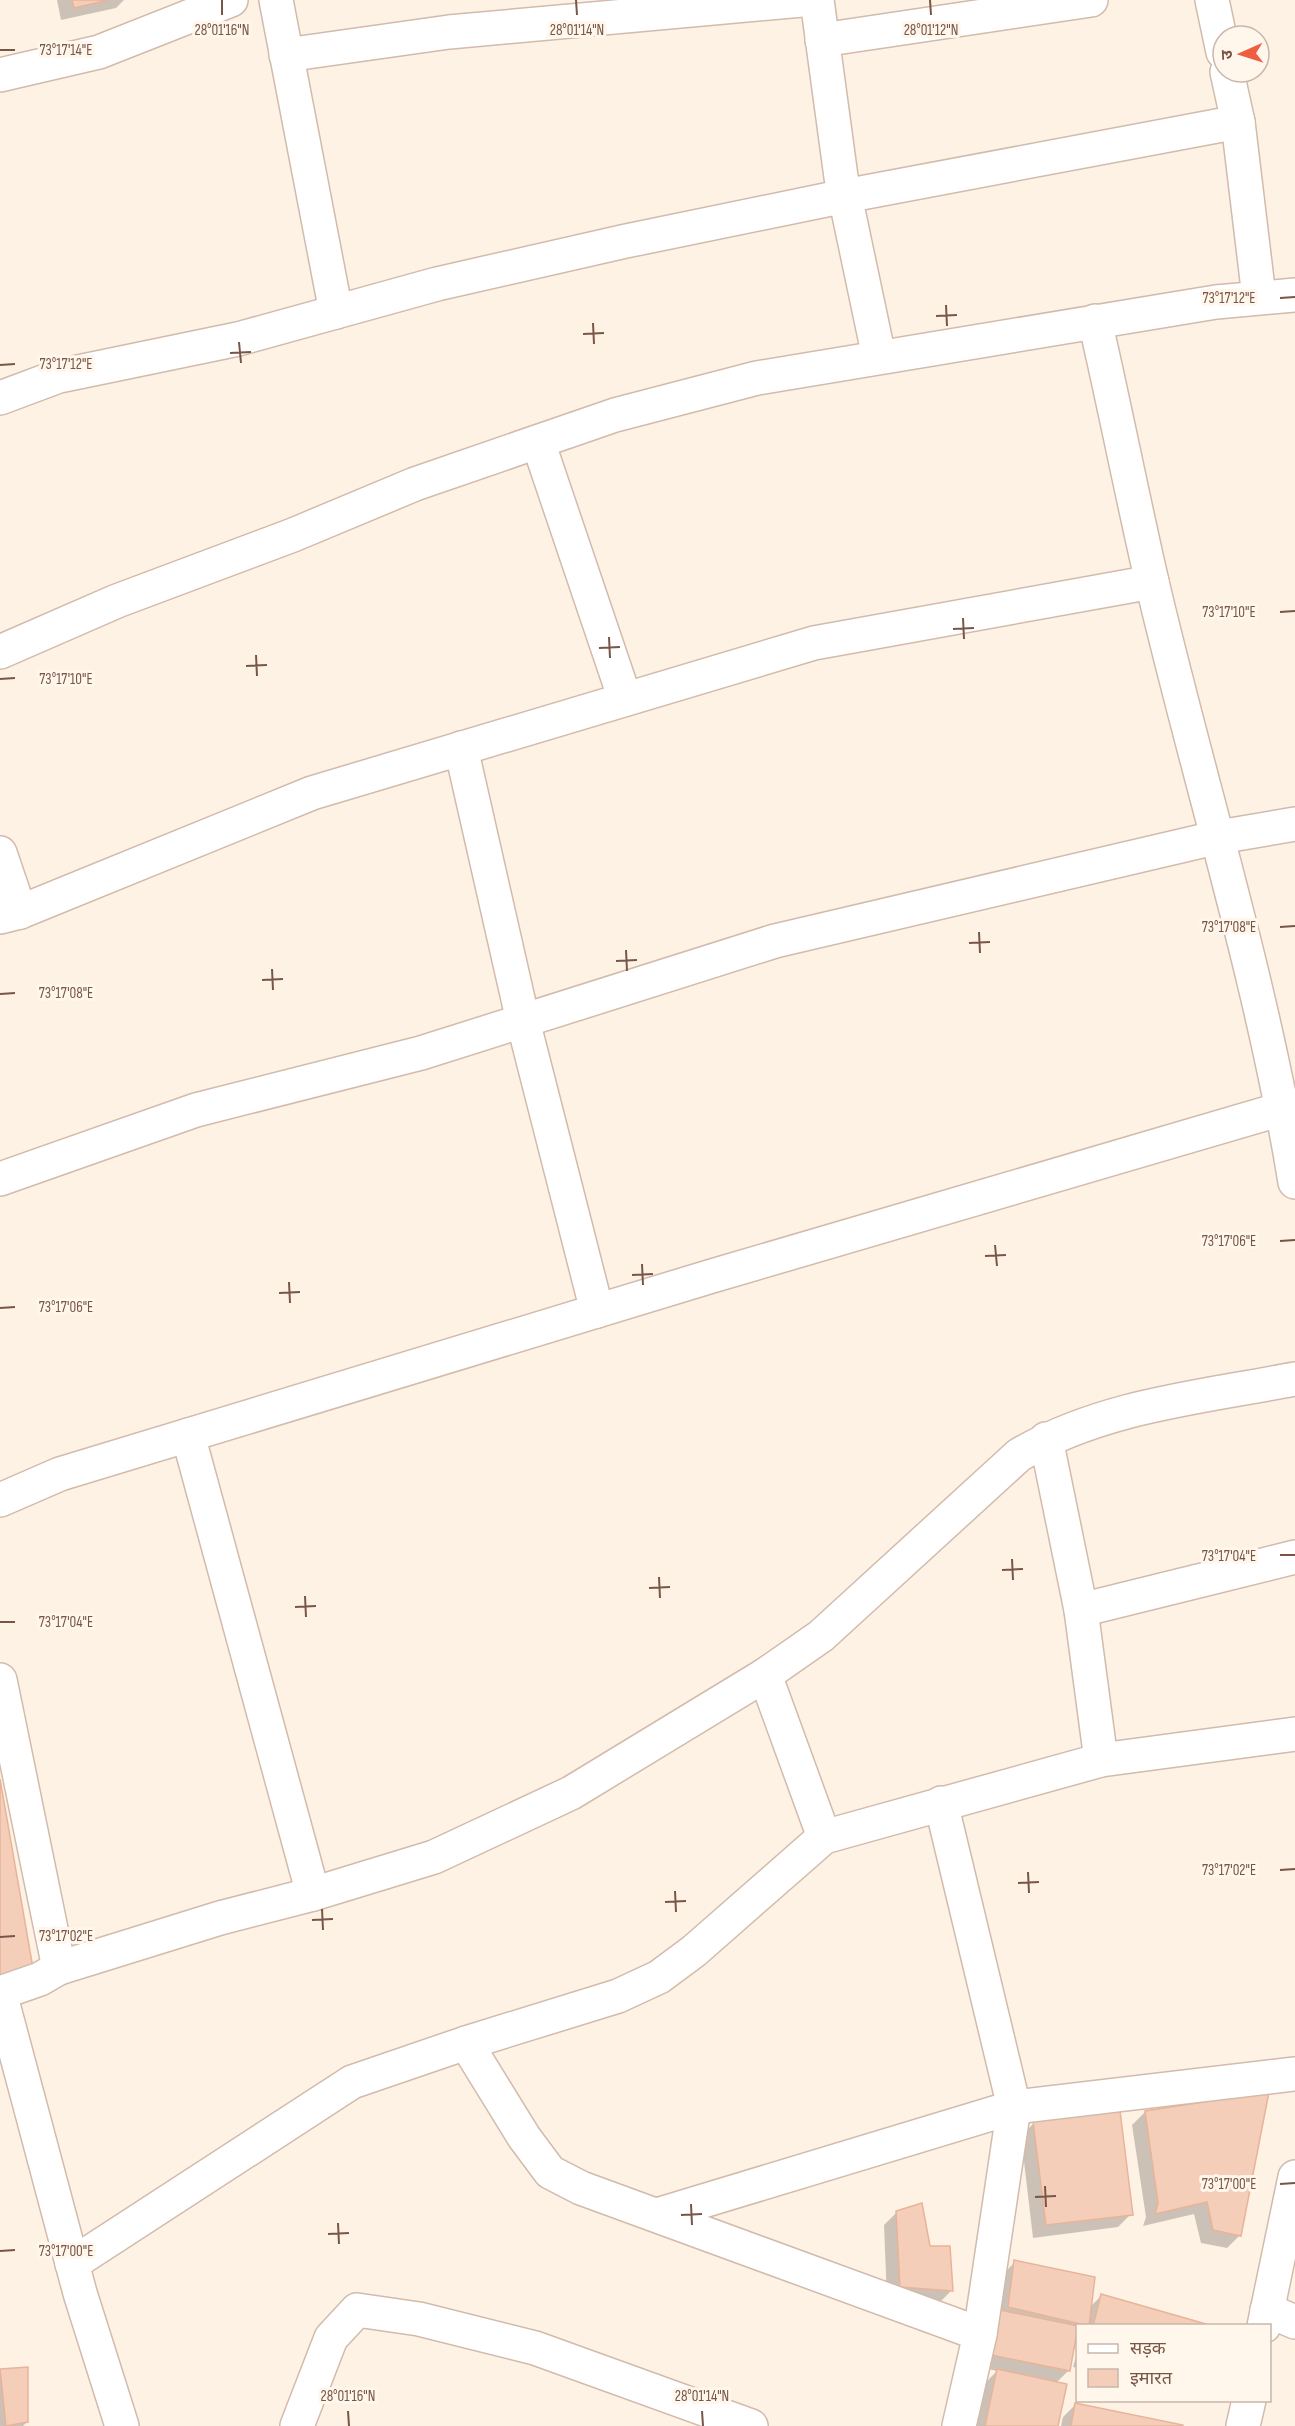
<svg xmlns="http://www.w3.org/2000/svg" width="1295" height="2426" font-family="'Sofia Sans Condensed','Noto Sans Devanagari',sans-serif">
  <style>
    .shadow { fill: #0003 }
    .building { fill: #f5ceba; stroke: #e9b399; stroke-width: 1.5 }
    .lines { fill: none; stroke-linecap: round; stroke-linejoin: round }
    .minor-casing { stroke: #d2bbac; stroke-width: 36 }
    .minor { stroke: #fff; stroke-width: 33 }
    .ticks { fill: none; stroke: #785647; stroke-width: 2 }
    .ticks-label { font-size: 15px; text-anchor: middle; fill: #785647; stroke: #fff6ec; stroke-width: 6; stroke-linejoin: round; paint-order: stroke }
  </style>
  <rect width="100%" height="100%" fill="#fef2e4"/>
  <!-- shadow -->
  <g class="shadow">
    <polygon points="57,0 124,0 116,8 61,20"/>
    <polygon points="1145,2112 1240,2235 1227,2248 1201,2243 1194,2214 1143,2226 1146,2217 1132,2125"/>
    <polygon points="1034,2123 1131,2214 1118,2227 1033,2238 1021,2136"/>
    <polygon points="897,2212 929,2247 948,2247 951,2291 938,2304 887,2300 884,2225"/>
    <polygon points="1015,2262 1089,2308 1101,2296 1208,2326 1078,2326 1069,2370 1056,2383 1057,2426 976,2426 984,2384 997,2371 979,2367 1002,2275"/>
    <polygon points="1078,2350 1078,2368 1073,2367"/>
    <polygon points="27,2369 27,2422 23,2426 0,2426 0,2370"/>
    <polygon points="1076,2404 1182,2426 1061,2426 1063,2417"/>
  </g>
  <!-- building -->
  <g class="building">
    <polygon points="72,0 108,0 74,8"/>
    <polygon points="0,1779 34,1974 0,1980"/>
    <polygon points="1269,2092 1241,2236 1213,2230 1207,2202 1155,2214 1158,2203 1145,2111"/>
    <polygon points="1120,2111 1133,2215 1046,2225 1033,2121"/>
    <polygon points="922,2203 930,2246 950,2246 953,2291 900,2287 896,2211"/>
    <polygon points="1014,2260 1095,2277 1089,2326 1008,2307"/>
    <polygon points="1101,2294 1213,2326 1093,2326"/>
    <polygon points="1000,2310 1078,2326 1070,2371 991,2355"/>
    <polygon points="28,2367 28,2422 6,2426 0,2369"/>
    <polygon points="997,2369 1067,2384 1058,2426 985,2426"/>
    <polygon points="1075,2403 1183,2425 1183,2426 1071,2426"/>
  </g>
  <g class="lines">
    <!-- minor casing -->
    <g class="minor-casing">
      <g id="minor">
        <polyline points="276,0 336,312"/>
        <polyline points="817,0 841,177 879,357"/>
        <polyline points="1212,0 1223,52"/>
        <polyline points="822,40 1091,0"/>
        <polyline points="286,55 449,32 802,0"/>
        <polyline points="1227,72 1238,122 1259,297"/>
        <polyline points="0,75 99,52 231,0"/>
        <path d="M1095,321C1115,408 1132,495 1152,582C1199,782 1262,979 1295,1182"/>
        <polyline points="0,398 59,376 238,339 437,284 626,241 845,196 1238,122"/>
        <polyline points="538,442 625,699"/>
        <polyline points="0,652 117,601 293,535 415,484 615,415 757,378 1216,302 1295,295"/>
        <polyline points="461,748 523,1021 597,1311"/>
        <polyline points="0,853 20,912"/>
        <polyline points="0,917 20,912 312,793 814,643 1152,582"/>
        <polyline points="0,1179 196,1110 421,1053 775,941 1219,837 1295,824"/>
        <polyline points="188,1435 313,1894"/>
        <polyline points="1046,1439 1081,1610 1101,1760"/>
        <polyline points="0,1500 60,1474 712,1276 1295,1105"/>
        <polyline points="1081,1610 1295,1557"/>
        <polyline points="765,1675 824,1837"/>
        <polyline points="0,1680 59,1968"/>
        <polyline points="941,1803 1014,2107 980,2334 959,2426"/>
        <path d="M0,1993L40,1979L59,1968L220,1918L313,1894L434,1857L571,1793L765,1675L821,1636L1019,1455C1102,1406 1201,1397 1295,1379"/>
        <polyline points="0,1993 80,2293 122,2426"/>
        <polyline points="466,2043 524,2137 550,2172 581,2188 980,2334"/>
        <polyline points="657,2215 1014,2107 1295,2074"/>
        <polyline points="72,2264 352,2082 466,2043 618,1996 659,1977 694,1951 824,1837 1101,1760 1295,1734"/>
        <polyline points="1267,2310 1295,2322"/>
        <polyline points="1264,2326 1295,2177"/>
        <polyline points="297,2426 331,2338 357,2310 419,2319 535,2348 751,2426"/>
        <polyline points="1243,2426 1249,2400"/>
      </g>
    </g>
    <!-- minor -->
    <use href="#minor" class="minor"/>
  </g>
  <!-- ticks -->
  <path class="ticks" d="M222,0V15M576,0L577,15M930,0L931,15M0,50H15M1280,298L1295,297M946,305L947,326M936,316L957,315M593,323L594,344M583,334L604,333M239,342L241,363M230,353L251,352M0,365L15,364M1280,612L1295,611M963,618L964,639M953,629L974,628M609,637L610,658M599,648L620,647M256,655L257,676M246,666L267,665M0,679L15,678M1280,927L1295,926M979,932L980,953M969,943L990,942M626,950L627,971M616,961L637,960M272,969L273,990M262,980L283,979M0,994L15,993M1280,1241L1295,1240M995,1245L997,1266M985,1256L1006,1255M642,1264L643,1285M632,1275L653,1274M289,1282L290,1303M279,1293L300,1292M0,1308L15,1307M1280,1555H1295M1012,1559L1013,1580M1002,1570L1023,1569M659,1577L660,1598M649,1588L670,1587M305,1596L306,1617M295,1607L316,1606M0,1622H15M1280,1870L1295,1869M1028,1872L1029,1893M1018,1883L1039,1882M675,1891L676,1912M665,1902L686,1901M322,1909L323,1930M312,1920L333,1919M0,1937L15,1936M1280,2184L1295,2183M1045,2186L1046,2207M1035,2197L1056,2196M691,2204L692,2225M681,2215L702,2214M338,2223L339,2244M328,2234L349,2233M0,2251L15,2250M348,2411L349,2426M702,2411L703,2426"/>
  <g class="ticks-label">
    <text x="222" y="35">28°01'16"N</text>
    <text x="577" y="35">28°01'14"N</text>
    <text x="931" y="35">28°01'12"N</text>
    <text x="66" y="55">73°17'14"E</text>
    <text x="1229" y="303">73°17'12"E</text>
    <text x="66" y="369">73°17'12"E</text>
    <text x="1229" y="617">73°17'10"E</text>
    <text x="66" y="684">73°17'10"E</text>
    <text x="1229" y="932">73°17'08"E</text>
    <text x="66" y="998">73°17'08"E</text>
    <text x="1229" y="1246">73°17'06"E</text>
    <text x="66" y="1312">73°17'06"E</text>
    <text x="1229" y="1561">73°17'04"E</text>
    <text x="66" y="1627">73°17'04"E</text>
    <text x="1229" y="1875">73°17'02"E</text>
    <text x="66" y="1941">73°17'02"E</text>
    <text x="1229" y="2189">73°17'00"E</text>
    <text x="66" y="2256">73°17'00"E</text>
    <text x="348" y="2401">28°01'16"N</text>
    <text x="702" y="2401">28°01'14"N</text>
  </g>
  <!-- legend -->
  <rect x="1076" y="2324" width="195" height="78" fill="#fff6ec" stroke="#c9b6aa" stroke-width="1.5"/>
  <rect x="1088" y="2344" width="30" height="9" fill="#ffffff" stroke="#c9b6aa" stroke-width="1.5"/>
  <text x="1130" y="2354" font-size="18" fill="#785647">सड़क</text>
  <rect x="1088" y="2369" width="30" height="18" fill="#f5ceba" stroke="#c9b6aa" stroke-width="1.5"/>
  <text x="1130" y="2384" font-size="18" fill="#785647">इमारत</text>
  <!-- north arrow -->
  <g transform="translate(1241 54) rotate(267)"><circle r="28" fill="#fff6ec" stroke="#c9b6aa" stroke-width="1.5"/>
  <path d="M0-4.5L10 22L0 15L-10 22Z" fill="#f05e41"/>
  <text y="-9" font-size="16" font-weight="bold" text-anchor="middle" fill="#785647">उ</text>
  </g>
</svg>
